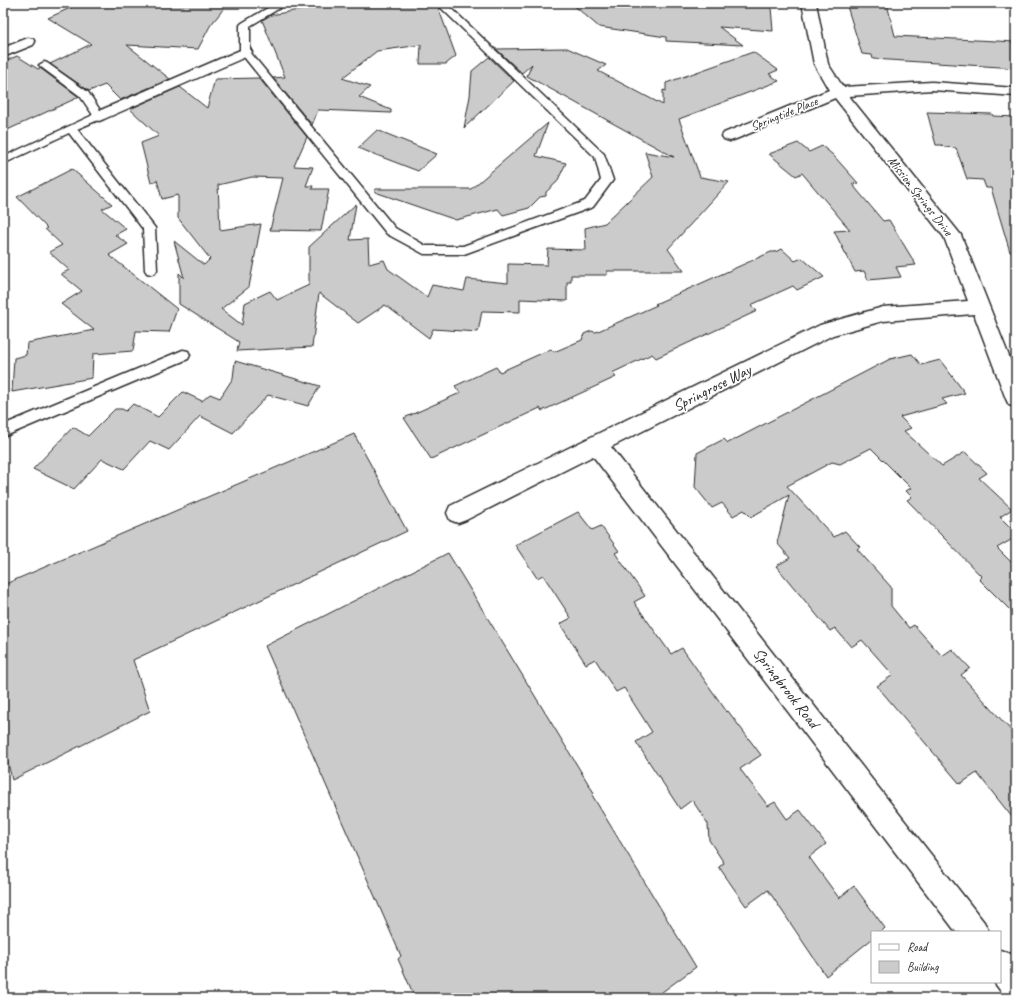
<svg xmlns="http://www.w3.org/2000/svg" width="1019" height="1001" font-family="Caveat,sans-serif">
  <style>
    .building { fill: #cbcbcb; stroke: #2b2b2b }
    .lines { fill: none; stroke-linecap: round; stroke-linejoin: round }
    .service-casing { stroke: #2b2b2b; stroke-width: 3 }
    .minor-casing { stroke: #2b2b2b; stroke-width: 3 }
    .service { fill: #fff; fill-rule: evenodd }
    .minor { fill: #fff; fill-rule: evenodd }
    .labels { text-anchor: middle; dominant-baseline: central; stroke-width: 3.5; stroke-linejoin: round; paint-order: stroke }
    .far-street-label { font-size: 13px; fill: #2b2b2b; stroke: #fff }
    .street-label { font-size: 16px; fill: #2b2b2b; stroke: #fff }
  </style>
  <rect width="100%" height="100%" fill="#fff"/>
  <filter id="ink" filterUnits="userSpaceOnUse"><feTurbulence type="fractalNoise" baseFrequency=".025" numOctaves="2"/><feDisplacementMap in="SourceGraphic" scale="8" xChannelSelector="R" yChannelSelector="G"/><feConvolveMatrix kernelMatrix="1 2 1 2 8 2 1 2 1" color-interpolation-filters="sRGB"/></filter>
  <g filter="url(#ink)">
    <!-- building -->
    <g class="building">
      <polygon points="81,3 228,3 210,26 198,49 127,45 170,79 120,100 105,85 89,91 50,64 91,44 48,18"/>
      <polygon points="319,3 435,3 438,7 456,56 446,64 420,64 421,45 377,51 342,78 370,87 359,97 391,110 391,113 318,110 312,125 273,78 285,77 262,20 271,15 321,6"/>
      <polygon points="571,3 691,3 771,7 773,31 719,27 743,45 666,41 666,37 599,27"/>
      <polygon points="846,3 887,4 895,36 1016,42 1016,68 873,59 872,55 862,54"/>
      <polygon points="567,48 606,65 598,71 663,105 663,90 666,91 666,83 753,52 778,70 769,74 779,81 679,119 700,177 729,182 668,249 684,271 607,271 607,275 571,275 571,282 567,282 567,301 520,299 520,312 482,311 478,332 433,329 429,338 385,305 358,323 319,293 312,347 237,351 239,342 179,304 179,273 184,278 174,241 204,265 210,259 178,218 178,195 162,199 157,180 151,183 141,143 159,136 130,109 180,87 207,108 215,79 259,78 307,137 294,166 313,167 306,186 313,186 312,189 329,189 321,231 270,230 283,178 252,177 218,185 220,230 261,224 249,287 221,309 242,325 245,303 270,291 277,300 309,285 309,247 356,204 350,240 368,239 369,264 384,260 388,269 427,297 432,285 464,291 467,279 508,283 508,264 547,265 548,249 586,250 585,228 605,223 653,177 645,152 674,157 527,76 532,64 522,73 496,49"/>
      <polygon points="17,56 38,69 40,68 79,97 3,132 3,62"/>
      <polygon points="489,57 514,81 464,128 470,96 472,71"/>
      <polygon points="927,112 992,114 993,116 1016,117 1016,251 1010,252 991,188 986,188 983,180 967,179 956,148 944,147 942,145 936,145"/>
      <polygon points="548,123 536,156 566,163 557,182 546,192 546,196 540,197 529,208 503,215 498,209 456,220 375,192 375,189 471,189"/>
      <polygon points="377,130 437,154 418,171 358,148"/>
      <polygon points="798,143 809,152 822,146 833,155 858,183 852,184 883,221 889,220 916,265 896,267 901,277 868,280 864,271 855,272 834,231 850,230 802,173 796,176 769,154"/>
      <polygon points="72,169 112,204 102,209 126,229 115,235 128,244 109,255 177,309 169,332 136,331 133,351 93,354 92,378 12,392 14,358 26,355 27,343 94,330 61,304 82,291 61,274 69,270 49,252 62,245 45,229 47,228 17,197"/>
      <polygon points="782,249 795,261 802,258 824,277 797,290 793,286 751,305 757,311 656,358 652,354 612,373 616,377 542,411 540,408 431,459 404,418 460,393 455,386 496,367 500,372 551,349 554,352 582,340 584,334 591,331 596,332 657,305 655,304 771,252 775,252"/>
      <polygon points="912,354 921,365 940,360 965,393 942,399 947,404 900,417 911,428 904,431 942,466 965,452 987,473 979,478 1012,509 1000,517 1016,533 1016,537 997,548 1016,567 1016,616 979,579 982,577 907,500 912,497 906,491 911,488 871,448 840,464 832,462 787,486 834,537 845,531 860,547 857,549 891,587 891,606 909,628 914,625 942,656 952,649 970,668 961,675 1016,736 1016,822 977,773 960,784 877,686 893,675 862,640 851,647 835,628 830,631 776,566 790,558 777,543 789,495 751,517 744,510 733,516 722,503 712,508 695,487 697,453 724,439 728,443 890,359"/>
      <polygon points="235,361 320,386 308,406 268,395 233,433 200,416 169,450 150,441 124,469 102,459 74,489 33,469 73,427 88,436 115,409 122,409 126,411 133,404 158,417 183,392 202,401 210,394 220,398 233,378"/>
      <polygon points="354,434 407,531 133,660 150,711 12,780 3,742 3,585"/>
      <polygon points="578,512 592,530 601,526 619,551 615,553 645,596 634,602 671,654 682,648 727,712 728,711 761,755 740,769 768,806 775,802 787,819 800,810 826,844 809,857 839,898 854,886 885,928 881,932 872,932 872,939 826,976 768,890 746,906 719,867 724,863 709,840 708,824 692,800 680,809 636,742 652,732 624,688 616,692 595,659 586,664 560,624 571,618 543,575 537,578 515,545"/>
      <polygon points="448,553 594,793 592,795 696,967 654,998 415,998 398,959 401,956 265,646"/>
    </g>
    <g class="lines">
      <!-- service casing -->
      <g class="service-casing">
        <g id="service">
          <polygon points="276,3 288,3 250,26 250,52 395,228 426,246 463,246 585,201 601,180 595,157 436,3 446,3 604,154 613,180 593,207 464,254 424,254 387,234 240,52 240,25 242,23"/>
          <polygon points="44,62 47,63 88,92 104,116 103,118 77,129 155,228 157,270 155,273 151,274 147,273 145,270 143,229 69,133 3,164 3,157 93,115 80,96 41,67 39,65"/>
          <polygon points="183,350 188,351 190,355 188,359 3,437 3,425"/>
        </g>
      </g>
      <!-- minor casing -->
      <g class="minor-casing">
        <g id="minor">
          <polygon points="802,3 816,3 828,64 843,87 932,82 1016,88 1016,96 932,90 849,96 961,235 1016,374 1016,407 1009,405 1006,399 974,314 883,321 833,335 611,447 984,922 989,932 956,932 593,456 466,520 458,523 450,520 447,513 450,506 820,325 883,307 968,301 944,237 835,98 736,139 730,141 724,139 722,136 724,133 829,90 814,64"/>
          <polygon points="28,38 33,39 35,42 33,45 3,57 3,48"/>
          <polygon points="245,48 250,49 252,52 250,55 104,119 99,121 94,119 91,116 94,113"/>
          <polygon points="1000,950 1011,954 1016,961 1016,998 1005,997 994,982 1000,982"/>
        </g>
      </g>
      <!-- service -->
      <use href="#service" class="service"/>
      <!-- minor -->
      <use href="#minor" class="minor"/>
    </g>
  </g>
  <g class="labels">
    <!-- far-street labels -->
    <g class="far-street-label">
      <text transform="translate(784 114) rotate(-22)">Springtide Place</text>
      <text transform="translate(920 196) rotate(52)">Mission Springs Drive</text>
    </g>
    <!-- street labels -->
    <g class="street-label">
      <text transform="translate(712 388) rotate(-27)">Springrose Way</text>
      <text transform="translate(786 688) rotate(52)">Springbrook Road</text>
    </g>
  </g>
  <!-- margin -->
  <rect width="1019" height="1001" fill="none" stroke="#fff" stroke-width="16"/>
  <rect x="8" y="8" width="1003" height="985" fill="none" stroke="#2b2b2b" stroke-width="1.5" filter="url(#ink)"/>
  <!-- legend -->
  <rect x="871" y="931" width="130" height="52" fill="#ffffff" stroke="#aaaaaa"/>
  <rect x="879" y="944" width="20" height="6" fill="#ffffff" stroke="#aaaaaa"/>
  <text x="907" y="951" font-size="12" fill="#2b2b2b">Road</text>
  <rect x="879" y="961" width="20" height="12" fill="#cbcbcb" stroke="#aaaaaa"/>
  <text x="907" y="971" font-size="12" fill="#2b2b2b">Building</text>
</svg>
